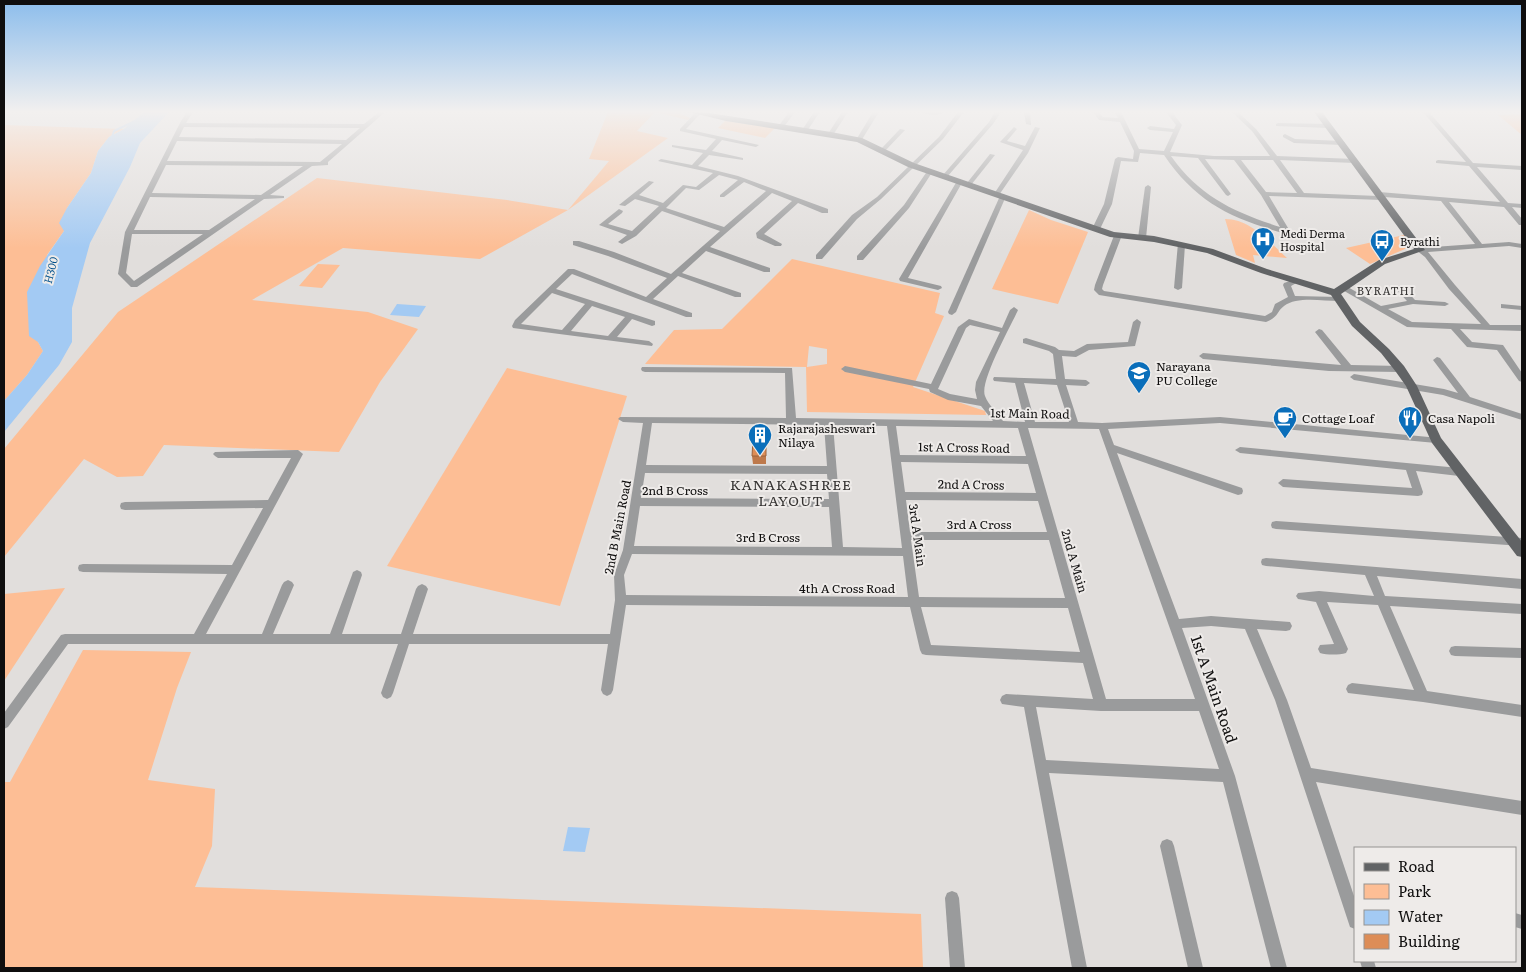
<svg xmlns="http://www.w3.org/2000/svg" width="1526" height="972" font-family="Literata,serif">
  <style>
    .green { fill: #fdbe95; fill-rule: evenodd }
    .water { fill: #a3caf3 }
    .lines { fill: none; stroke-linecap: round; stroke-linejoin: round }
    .stream { stroke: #a3caf3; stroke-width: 2 }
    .minor { fill: #9a9b9c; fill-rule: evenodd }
    .major { fill: #616365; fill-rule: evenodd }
    .wall { fill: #be794b }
    .building { fill: #dd8d57; stroke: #9b633d }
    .labels { text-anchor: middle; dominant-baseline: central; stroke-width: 4; stroke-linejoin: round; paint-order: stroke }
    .far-poi-label { font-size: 11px; fill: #0f0e0e; stroke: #eeebe9; text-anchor: start }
    .far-water-label { font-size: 11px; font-style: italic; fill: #00508c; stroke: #eeebe9 }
    .far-neighbourhood-label { font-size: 11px; letter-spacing: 1px; fill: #363433; stroke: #eeebe9 }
    .poi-label { font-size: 12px; fill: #0f0e0e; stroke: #eeebe9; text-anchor: start }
    .street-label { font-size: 12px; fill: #0f0e0e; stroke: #eeebe9 }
    .neighbourhood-label { font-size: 14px; letter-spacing: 1px; fill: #363433; stroke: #eeebe9 }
    .near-street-label { font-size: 15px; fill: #0f0e0e; stroke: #eeebe9 }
  </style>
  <rect width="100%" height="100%" fill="#e1dedc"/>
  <!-- green -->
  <g class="green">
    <polygon points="608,112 677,112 690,118 688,120 655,112 637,131 668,138 568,210 480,259 343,248 252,300 368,312 418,329 380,382 339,452 164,445 143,476 117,477 84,459 4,557 4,449 118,312 317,178 507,200 568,210 609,161 589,159"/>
    <polygon points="1522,114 1522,135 1498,115"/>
    <polygon points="725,121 775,128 765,138 718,128"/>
    <polygon points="4,125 124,129 109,137 98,151 91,173 67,208 64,231 47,255 38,342 43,351 27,375 4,401"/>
    <polygon points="1029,210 1051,220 1088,232 1058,304 992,289"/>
    <path d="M1225,219C1251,219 1269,242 1287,258L1253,255L1255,263L1236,255Z"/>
    <polygon points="1404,235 1412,246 1370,264 1346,248"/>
    <path d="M792,259L940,293L935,313L944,316L913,387L985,411L986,415L807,412L806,367L645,364L674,330L722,329ZM809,346L827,349V364L807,367Z"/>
    <polygon points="318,264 340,265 322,288 299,286"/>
    <polygon points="507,368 627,396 560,606 387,566"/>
    <polygon points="65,588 4,681 4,594"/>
    <polygon points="83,650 191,652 177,688 148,780 215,789 212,846 195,887 921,914 923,968 4,968 4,782 10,782"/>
  </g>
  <!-- water -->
  <g class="water">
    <polygon points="144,112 169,112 140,143 130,167 90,243 72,308 72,342 59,365 4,432 4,401 27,375 43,351 38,342 29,336 27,292 40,266 64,231 59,223 67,208 91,173 98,151 109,137 124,129"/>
    <polygon points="397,304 426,306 419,317 390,315"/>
    <polygon points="568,827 590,828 585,852 563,851"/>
  </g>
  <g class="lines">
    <!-- stream -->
    <polyline class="stream" points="112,137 114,131 135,121"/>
    <!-- minor -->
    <g class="minor">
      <path d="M187,112H193L186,123L364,124L379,112L384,113L328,162V165L312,166L270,195L284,196V198L264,199L137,287H131L118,274L125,232L181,121ZM184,127L360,128L346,140L179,137ZM177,141L342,144L320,162L167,161ZM166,165L303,166L261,195L152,193ZM150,197L255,199L209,230H134ZM132,234H203L134,281L126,273Z"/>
      <path d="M696,112L701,113L686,129L759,145L756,147L722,140L712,151L743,158V160L709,155L698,166L738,176L828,209V213H822L798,203L764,234L782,244L781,246H775L757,238L756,233L792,201L772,193L710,247L770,268V272H764L706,251L682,273L741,293V297H735L678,276L653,299L692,313V317H686L572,274L556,289L655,321V325L652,326L632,319L617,337L649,341L653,344L652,346L513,328L512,326L515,320L568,269H574L646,297L667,278L608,256L573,245V241H579L614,252L671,274L720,231L662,211L636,236L622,244L618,242L627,235L599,225L619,209L623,211L622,213L608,224L632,231L659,206L635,199L625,206L619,205L649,181L654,182L639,195L663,203L683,185L696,187L713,173L658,161L661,159L692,165L703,153L672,147V145L706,150L716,139L680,131V129ZM719,175L738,180L720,195V197H724L744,182L766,191L724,227L666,208L686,188L699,190ZM552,293L585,304L562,330L521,324ZM592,306L625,317L608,336L571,331Z"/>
      <polygon points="789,112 795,112 783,128 779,128 778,127"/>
      <polygon points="814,112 820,112 807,131 803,131 802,130"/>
      <polygon points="842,112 848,112 833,135 829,135 828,134"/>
      <polygon points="873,112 879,112 861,141 857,141 856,140"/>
      <path d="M922,112H941L942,113C938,116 926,115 922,112Z"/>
      <polygon points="958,112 964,112 943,139 881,199 857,219 822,259 816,259 816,255 852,215 877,197 939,137"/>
      <polygon points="995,112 1001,112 993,124 947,177 943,177 943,175 989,122"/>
      <polygon points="1024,112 1030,112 1031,125 1026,124"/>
      <path d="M1093,112H1099L1103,117L1118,118L1115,112H1121L1139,149L1164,151L1173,132L1150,130L1147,128L1150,126L1174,129L1176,125L1166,112H1172L1182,125L1170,152L1214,156H1270L1252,131L1232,112H1238L1256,129L1277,156L1355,159L1358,161L1355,163L1280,160L1304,193L1378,196L1376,194L1379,192L1500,202L1469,166L1436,163V161L1438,160L1466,162L1423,112H1429L1473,163L1522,166V170L1477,167L1508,203L1522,204V208L1512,207L1522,219V225H1519L1504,207L1449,202L1482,244L1509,242L1522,244V248L1509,246L1428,252L1455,285L1490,325H1522V331L1460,329L1472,342L1503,345L1522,373V382L1519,381L1497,350L1467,347L1451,329L1407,327L1339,288L1343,286H1346L1381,306L1407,301L1394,287L1398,285H1401L1415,300L1445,302L1449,304L1445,306L1413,304L1388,309L1412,322L1481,324L1449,289L1425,257L1416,250L1420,248L1475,244L1441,201L1384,197V199L1382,200L1269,196L1294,238L1290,240H1287L1283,233C1230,218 1196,202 1164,155L1140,153L1138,162L1121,161L1112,204L1100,229L1093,231L1092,229L1104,204L1115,159L1118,157L1133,159L1134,151L1120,122L1099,120ZM1171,156L1198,158L1226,195L1228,196L1231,194L1205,159L1234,160L1261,195L1280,227C1234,212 1200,197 1171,156ZM1241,160H1273L1297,193L1266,192Z"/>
      <polygon points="1278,123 1329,124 1332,126 1329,128 1276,126 1276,124"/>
      <polygon points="1014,127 1017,129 1007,141 1025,146 1035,127 1040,128 1028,153 999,195 995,195 994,194 1023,150 1000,142"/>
      <polygon points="900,129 905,130 885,151 881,151 881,149"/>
      <polygon points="1285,134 1295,139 1342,141 1345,143 1342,145 1294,143 1283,137 1283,135"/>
      <polygon points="990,154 995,155 971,185 967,185 967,183"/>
      <polygon points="928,170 933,171 909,208 863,260 857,260 857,256 904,205"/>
      <polygon points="960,179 963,181 908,278 941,286 942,288 938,290 900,281 899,279 957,181"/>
      <polygon points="1148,185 1151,187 1146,238 1142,240 1138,238 1145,187"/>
      <polygon points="1003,194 1006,196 956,312 952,315 949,314 948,312 1000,196"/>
      <path d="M1115,233H1118L1122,235L1103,285L1102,289L1104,291L1265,316L1272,312L1275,304L1288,297L1283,285L1284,283L1296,279L1300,281L1291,286L1295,296L1339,297L1343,299L1339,301C1322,301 1297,296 1284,306C1276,312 1279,317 1266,322L1099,295L1094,290L1095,285Z"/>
      <polygon points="1178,243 1184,243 1185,245 1182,288 1178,290 1174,288"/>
      <polygon points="1501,304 1522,306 1522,310 1501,308"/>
      <path d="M1014,307L1018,310C1011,326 979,382 985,396C988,405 998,413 1003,421L1025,422L1015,383L994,381L993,379L994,377L1056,379L1053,354L1049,351L1023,343V339L1026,338L1055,347L1059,350L1074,351L1087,344L1128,342L1133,322L1137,319L1141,322L1135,346L1089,350L1076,357L1062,356L1065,379L1086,380L1090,383L1086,386L1066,385L1078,422L1102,423L1220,417L1439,438L1441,440L1439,442L1436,443L1220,423L1108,429L1114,445L1242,488L1243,491L1242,494L1238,495L1117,453L1179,619L1211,616L1290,622L1292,626L1290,630L1286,631L1257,629L1287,700L1311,768L1522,801V815L1316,782L1355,899V929L1350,927L1275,700L1245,629L1211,626L1182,628L1235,776L1287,968H1271L1223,782L1049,773L1087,968H1072L1024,707L1002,704L1000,700L1002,696L1006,694L1093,699L1083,663L926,655L922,654L920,650L910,607L626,605L613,690L611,694L607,696L603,694L601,690L608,644H409L393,693L391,697L387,699L383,697L381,693L398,644H68L8,727L4,729V713L61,635L65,634H194L227,574L83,572L79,571L78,568L79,565L83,564L232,565L263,508L125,510L121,509L120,506L121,503L125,502L268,500L291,458H218L215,456L213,454L215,452L298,450L303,454L206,634H262L282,585L284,582L288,580L292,582L294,585L273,634H330L352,575L353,572L357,570L361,572L362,575L342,634H401L416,589L418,586L422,584L426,586L428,589L413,634H610L615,600L614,575L623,550L643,423L623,422L618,419L620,417L786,418L785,373L645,372L642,371L641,369L642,367L792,368L796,418L993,421L981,406L948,400L930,392L929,389L845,372L841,369L845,366L931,384L958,327L969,319L1002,328L1010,310ZM970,325L1000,332L976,382L975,390L977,399L950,394L938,389L966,328ZM1024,383L1057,385L1069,422H1035ZM652,423L824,425L827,466L646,465ZM833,425L887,426L902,548L843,547ZM896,426L1018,428L1026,456L900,455ZM1028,428L1099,429L1195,699H1106ZM901,462L1028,464L1036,493L905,492ZM645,473L827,474L829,499L641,498ZM906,500L1038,501L1047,532H910ZM640,506L829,507L832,547L634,546ZM911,540H1049L1065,598L919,597ZM632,554L903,556L908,597L626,595L624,575ZM921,607L1068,608L1080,652L931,645ZM1036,707L1101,711H1199L1219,769L1046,760Z"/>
      <polygon points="1319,329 1322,330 1351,365 1400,366 1404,369 1400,372 1329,371 1203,359 1199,356 1203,353 1341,365 1315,332"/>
      <polygon points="1437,357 1440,358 1470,397 1522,414 1522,420 1443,395 1354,380 1350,377 1354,374 1444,389 1458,393 1433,360"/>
      <polygon points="1240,447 1459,468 1464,472 1459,476 1416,471 1423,492 1422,495 1418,496 1283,487 1278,483 1283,479 1412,488 1406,470 1240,453 1235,450"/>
      <polygon points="1276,521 1522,538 1522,546 1276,529 1272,528 1271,525 1272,522"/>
      <path d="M1266,558L1522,579V589L1377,576L1385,596L1522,604V614L1390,606L1427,691L1522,705V717L1423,702L1348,693L1346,689L1348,685L1352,683L1414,690L1378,605L1327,602L1348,649L1346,653C1339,655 1327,655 1320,653L1318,649L1320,645L1334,644L1316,602L1298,599L1296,596L1298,593L1319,591L1374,596L1365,575L1266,566L1262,565L1261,562L1262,559Z"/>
      <polygon points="1455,646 1522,648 1522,658 1455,656 1451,655 1449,651 1451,647"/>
      <polygon points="1167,839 1172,841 1174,846 1203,968 1188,968 1160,846 1162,841"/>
      <polygon points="952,891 957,893 959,898 965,968 950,968 945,898 947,893"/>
      <polygon points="1515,913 1522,915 1522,929 1515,927"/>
      <polygon points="1360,961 1374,961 1376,968 1362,968"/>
    </g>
    <!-- major -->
    <polygon class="major" points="689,112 703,112 831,132 862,138 914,163 1114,232 1154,236 1213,249 1267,269 1334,289 1379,260 1414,249 1314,112 1322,112 1425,250 1385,264 1341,294 1360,322 1389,349 1404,366 1417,386 1441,438 1522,542 1522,557 1517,556 1432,443 1406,386 1396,372 1381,353 1352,326 1331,295 1261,273 1207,253 1154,242 1110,237 908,167 857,142 726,121"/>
  </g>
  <!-- wall -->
  <polygon class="wall" points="766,440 766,464 753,464 752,456"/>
  <!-- building -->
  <polygon class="building" points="753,440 766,440 766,456 752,456"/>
  <!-- sky -->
  <linearGradient id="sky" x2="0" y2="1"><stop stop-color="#8cbdec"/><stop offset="0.45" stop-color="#f2f0ef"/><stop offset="1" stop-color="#f2f0ef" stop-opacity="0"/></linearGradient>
  <rect width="1526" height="248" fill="url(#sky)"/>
  <!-- icons -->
  <defs>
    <g id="hospital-pin" transform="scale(1.25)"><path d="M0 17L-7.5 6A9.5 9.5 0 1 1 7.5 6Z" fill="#0a6eba" stroke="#eeebe9"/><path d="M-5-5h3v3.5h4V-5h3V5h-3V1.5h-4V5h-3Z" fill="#fff"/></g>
    <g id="bus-pin" transform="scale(1.25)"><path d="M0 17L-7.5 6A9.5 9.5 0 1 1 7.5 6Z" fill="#0a6eba" stroke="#eeebe9"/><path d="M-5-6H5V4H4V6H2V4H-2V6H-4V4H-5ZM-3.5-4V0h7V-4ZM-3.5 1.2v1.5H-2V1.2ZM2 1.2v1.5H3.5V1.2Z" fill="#fff"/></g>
    <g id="university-pin" transform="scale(1.25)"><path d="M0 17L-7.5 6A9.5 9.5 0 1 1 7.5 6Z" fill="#0a6eba" stroke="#eeebe9"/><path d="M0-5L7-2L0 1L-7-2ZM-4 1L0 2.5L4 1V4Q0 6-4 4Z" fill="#fff"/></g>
    <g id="cafe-pin" transform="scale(1.25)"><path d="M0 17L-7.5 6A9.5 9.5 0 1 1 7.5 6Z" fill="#0a6eba" stroke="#eeebe9"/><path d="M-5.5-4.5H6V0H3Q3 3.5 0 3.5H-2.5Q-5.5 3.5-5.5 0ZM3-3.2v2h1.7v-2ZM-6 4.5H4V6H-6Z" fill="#fff"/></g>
    <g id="restaurant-pin" transform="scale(1.25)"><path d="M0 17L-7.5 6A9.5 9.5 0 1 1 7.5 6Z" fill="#0a6eba" stroke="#eeebe9"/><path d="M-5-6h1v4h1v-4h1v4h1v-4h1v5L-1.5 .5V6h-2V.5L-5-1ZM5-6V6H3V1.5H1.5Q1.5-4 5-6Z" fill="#fff"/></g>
    <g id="building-pin" transform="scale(1.25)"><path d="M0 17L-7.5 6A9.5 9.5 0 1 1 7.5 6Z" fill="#0a6eba" stroke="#eeebe9"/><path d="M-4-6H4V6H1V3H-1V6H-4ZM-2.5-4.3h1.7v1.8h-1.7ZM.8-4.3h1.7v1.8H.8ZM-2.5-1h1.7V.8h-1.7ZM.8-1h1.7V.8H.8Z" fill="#fff"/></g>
  </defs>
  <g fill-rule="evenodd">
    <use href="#hospital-pin" x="1263" y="239"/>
    <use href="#bus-pin" x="1382" y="241"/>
    <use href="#university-pin" x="1139" y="373"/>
    <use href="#cafe-pin" x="1285" y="418"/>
    <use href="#restaurant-pin" x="1410" y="418"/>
    <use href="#building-pin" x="760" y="435"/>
  </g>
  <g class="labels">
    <!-- far-poi labels -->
    <g class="far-poi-label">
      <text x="1280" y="233">Medi Derma<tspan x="1280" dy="13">Hospital</tspan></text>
      <text x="1400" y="241">Byrathi</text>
    </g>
    <!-- far-water labels -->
    <g class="far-water-label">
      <text transform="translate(50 270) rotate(-76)">H300</text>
    </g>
    <!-- far-neighbourhood labels -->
    <g class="far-neighbourhood-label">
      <text x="1386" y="290">BYRATHI</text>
    </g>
    <!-- poi labels -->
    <g class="poi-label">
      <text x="1156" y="366">Narayana<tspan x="1156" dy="14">PU College</tspan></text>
      <text x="1302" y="418">Cottage Loaf</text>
      <text x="1428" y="418">Casa Napoli</text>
      <text x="778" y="428">Rajarajasheswari<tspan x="778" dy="14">Nilaya</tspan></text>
    </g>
    <!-- street labels -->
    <g class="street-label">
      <text transform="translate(1030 413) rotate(1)">1st Main Road</text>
      <text transform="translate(964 447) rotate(1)">1st A Cross Road</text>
      <text transform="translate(971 484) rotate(1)">2nd A Cross</text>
      <text x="675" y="490">2nd B Cross</text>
      <text x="979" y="524">3rd A Cross</text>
      <text transform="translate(617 527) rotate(-79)">2nd B Main Road</text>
      <text transform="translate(918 535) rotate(82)">3rd A Main</text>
      <text x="768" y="537">3rd B Cross</text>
      <text transform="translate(1075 561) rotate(74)">2nd A Main</text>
      <text x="847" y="588">4th A Cross Road</text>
    </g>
    <!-- neighbourhood labels -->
    <g class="neighbourhood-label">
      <text x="791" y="484">KANAKASHREE<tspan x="791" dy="16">LAYOUT</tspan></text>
    </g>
    <!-- near-street labels -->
    <g class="near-street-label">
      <text transform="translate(1215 689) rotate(71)">1st A Main Road</text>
    </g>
  </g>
  <!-- border -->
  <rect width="1526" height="972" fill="none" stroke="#0f0e0e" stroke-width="10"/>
  <!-- legend -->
  <rect x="1354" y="847" width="162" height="115" fill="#eeebe9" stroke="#959391"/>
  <rect x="1364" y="863" width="25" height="8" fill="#616365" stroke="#959391"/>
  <text x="1398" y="872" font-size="15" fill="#0f0e0e">Road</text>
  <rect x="1364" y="884" width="25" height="15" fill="#fdbe95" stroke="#959391"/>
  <text x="1398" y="897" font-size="15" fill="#0f0e0e">Park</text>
  <rect x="1364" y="910" width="25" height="15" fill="#a3caf3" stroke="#959391"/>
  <text x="1398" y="922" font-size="15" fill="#0f0e0e">Water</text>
  <rect x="1364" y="934" width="25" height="15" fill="#dd8d57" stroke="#959391"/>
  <text x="1398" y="947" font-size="15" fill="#0f0e0e">Building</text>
</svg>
